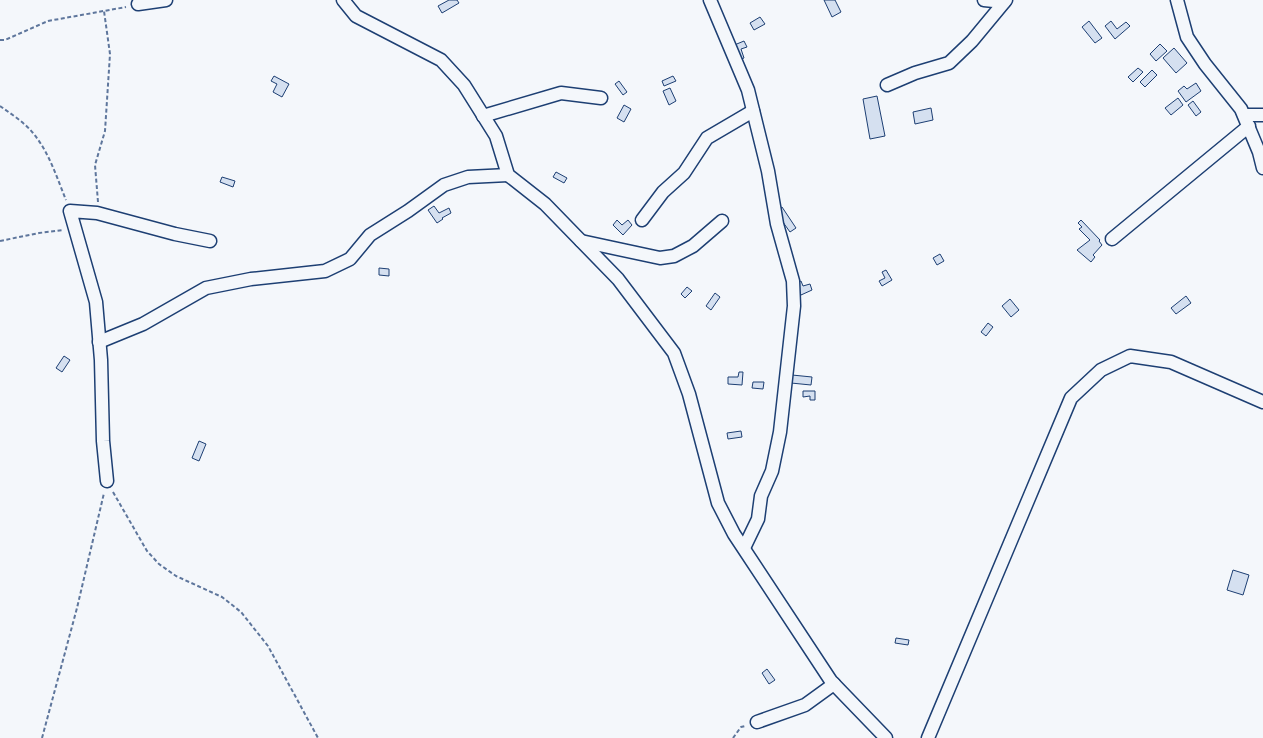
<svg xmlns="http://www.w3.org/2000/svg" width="1263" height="738" font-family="'Alegreya Sans',sans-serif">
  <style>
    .building { fill: #d5e0f0; stroke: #1d3f73 }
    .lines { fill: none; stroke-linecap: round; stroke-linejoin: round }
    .minor-casing { stroke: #1d3f73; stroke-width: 15 }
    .path { stroke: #5e769c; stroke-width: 2; stroke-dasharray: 4 2.5; stroke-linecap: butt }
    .minor { stroke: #f4f7fb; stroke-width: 12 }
  </style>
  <rect width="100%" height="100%" fill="#f4f7fb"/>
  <!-- building -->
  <g class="building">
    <polygon points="449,0 457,0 459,3 442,13 438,6"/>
    <polygon points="824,0 835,0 841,12 832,17"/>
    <polygon points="760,17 765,24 754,30 750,23"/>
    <polygon points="1089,21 1102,38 1095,43 1082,27"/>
    <polygon points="1111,21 1117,29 1126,22 1130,26 1115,39 1105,26"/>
    <polygon points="744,41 747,47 741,49 744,58 737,61 732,46"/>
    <polygon points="1160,44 1167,51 1156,61 1150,54"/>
    <polygon points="1174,48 1187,63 1176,73 1163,58"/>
    <polygon points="1138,68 1143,72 1133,82 1128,77"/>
    <polygon points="1152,70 1157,75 1145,87 1140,82"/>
    <polygon points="274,76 289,84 282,97 273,92 277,84 271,81"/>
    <polygon points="673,76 676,81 664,86 662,81"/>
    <polygon points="619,81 627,92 623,95 615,84"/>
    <polygon points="1196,83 1201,91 1186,102 1178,91 1184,86 1187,89"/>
    <polygon points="670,88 676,101 669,105 663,91"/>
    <polygon points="877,96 885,136 870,139 863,99"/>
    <polygon points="1178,98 1183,105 1171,115 1165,108"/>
    <polygon points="1193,101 1201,112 1196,116 1188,105"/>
    <polygon points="624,105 631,109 624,122 617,118"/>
    <polygon points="931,108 933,120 915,124 913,112"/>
    <polygon points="556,172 567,178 564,183 553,177"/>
    <polygon points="222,177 235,181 233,187 220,182"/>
    <polygon points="434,206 439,213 449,208 451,213 442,218 443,219 437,223 428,210"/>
    <polygon points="782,207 796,228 790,232 775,211"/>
    <polygon points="617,220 622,225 628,220 632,225 623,235 613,225"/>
    <polygon points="1081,220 1100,240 1099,241 1102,245 1093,255 1095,257 1091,262 1077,250 1090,240 1079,229 1082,227 1078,223"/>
    <polygon points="940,254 944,261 937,265 933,258"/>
    <polygon points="379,268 389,269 389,276 379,275"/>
    <polygon points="886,270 892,280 882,286 879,281 885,278 882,272"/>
    <polygon points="801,281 803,286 810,284 812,290 801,295 796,283"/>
    <polygon points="687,287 692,291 685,298 681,294"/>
    <polygon points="715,293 720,297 711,310 706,306"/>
    <polygon points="1186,296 1191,303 1176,314 1171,308"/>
    <polygon points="1010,299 1019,310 1011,317 1002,306"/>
    <polygon points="988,323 993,327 986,336 981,332"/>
    <polygon points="64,356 70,360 62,372 56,368"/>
    <polygon points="739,372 743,372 742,385 728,384 728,377 738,377"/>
    <polygon points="792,375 812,377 811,385 791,383"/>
    <polygon points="753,382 764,382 763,389 752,388"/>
    <polygon points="803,391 815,391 815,400 810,400 810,396 803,397"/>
    <polygon points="741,431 742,437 728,439 727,433"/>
    <polygon points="199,441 206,444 199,461 192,458"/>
    <polygon points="1233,570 1249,575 1243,595 1227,590"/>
    <polygon points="896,638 909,640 908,645 895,643"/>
    <polygon points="767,669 775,680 769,684 762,673"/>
  </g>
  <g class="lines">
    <!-- minor casing -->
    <g class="minor-casing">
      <g id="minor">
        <polyline points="343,0 356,16 441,60 464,85 496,136 508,175 545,204 618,279 674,353 689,394 718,503 734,534 831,681 886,738"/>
        <polyline points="710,0 748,90 768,171 777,224 793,281 794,306 780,432 772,471 761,496 758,519 744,548"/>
        <polyline points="984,0 1004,2"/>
        <polyline points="1177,0 1187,37 1205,64 1241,109 1259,152 1263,168"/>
        <polyline points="138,4 166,0"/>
        <polyline points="887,85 915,73 949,63 972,41 1006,0"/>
        <polyline points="1244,115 1263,115"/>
        <polyline points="483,116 561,93 601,98"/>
        <polyline points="642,220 663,192 684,173 707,138 753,111"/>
        <polyline points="1112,239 1249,126"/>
        <polyline points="581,241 660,258 674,256 693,246 722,221"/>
        <polyline points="99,342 143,324 206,288 251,279 325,271 350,259 370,235 408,211 444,185 468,177 508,175"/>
        <polyline points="107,481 103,441 101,360 96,302 70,211 97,213 175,234 210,241"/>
        <polyline points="757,722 805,705 834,684"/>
        <polyline points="928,738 1071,398 1101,370 1130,356 1171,362 1263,402"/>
      </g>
    </g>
    <!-- path -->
    <g class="path">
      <polyline points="0,40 5,40 48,21 126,7"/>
      <path d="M0,106C11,114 24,122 33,133C49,152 57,178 66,200"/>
      <polyline points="98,202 95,165 105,131 110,54 104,11"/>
      <polyline points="0,241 39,233 64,230"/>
      <polyline points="113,492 147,551 159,564 176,576 222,597 241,612 268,646 318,738"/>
      <polyline points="42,738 77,608 104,493"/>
      <polyline points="733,738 741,727 745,726"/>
    </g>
    <!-- minor -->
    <use href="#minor" class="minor"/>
  </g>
</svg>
